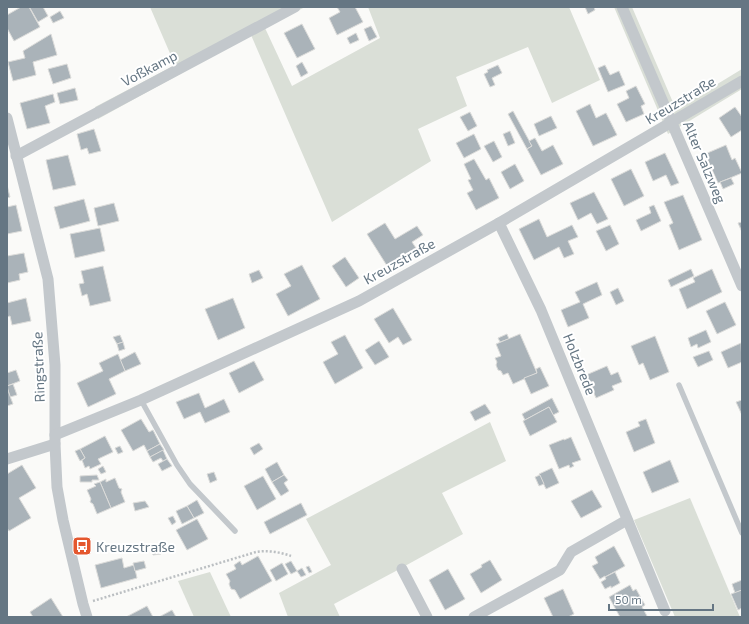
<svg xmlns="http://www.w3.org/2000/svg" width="749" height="624" font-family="'Exo 2',sans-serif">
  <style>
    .green { fill: #dadfd7 }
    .building { fill: #aab3b9; stroke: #dcdcda }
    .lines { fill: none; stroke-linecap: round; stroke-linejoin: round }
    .path { stroke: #bbbfc2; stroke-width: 2.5; stroke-dasharray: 2 2; stroke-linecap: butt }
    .service { stroke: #c3c8cc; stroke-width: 5.5 }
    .minor { stroke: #c3c8cc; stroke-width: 11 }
    .labels { text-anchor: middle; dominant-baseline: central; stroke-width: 4; stroke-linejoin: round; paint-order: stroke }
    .street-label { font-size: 14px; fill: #657683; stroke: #fff }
    .poi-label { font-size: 14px; fill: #657683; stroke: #fff; text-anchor: start }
  </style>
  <rect width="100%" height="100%" fill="#fafaf8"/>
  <!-- green -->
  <g class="green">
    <polygon points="150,7 305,7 265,28 292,86 380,38 368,7 569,7 600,80 552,103 528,47 456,77 467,106 418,129 431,161 332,222 251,35 98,119 95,107 175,65"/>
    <polygon points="614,7 632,7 672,100 678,106 683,105 742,69 742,89 668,134"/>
    <polygon points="490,422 506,461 442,493 463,534 394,572 334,604 340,617 288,617 279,593 331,565 306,519"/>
    <polygon points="690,498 740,617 675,617 634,520"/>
    <polygon points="210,572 231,617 194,617 178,581"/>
  </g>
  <!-- building -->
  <g class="building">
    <polygon points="21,7 29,7 40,27 14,41 7,28 7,15"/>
    <polygon points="32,7 43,7 48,16 38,22 30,8"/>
    <polygon points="337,7 355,7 363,22 337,35 329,18 340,12"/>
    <polygon points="585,7 594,7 595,10 588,14"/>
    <polygon points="60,11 64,18 53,23 50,17"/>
    <polygon points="302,24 315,49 297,58 284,33"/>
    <polygon points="371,26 377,37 369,41 364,29"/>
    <polygon points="356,33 359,40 350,44 347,38"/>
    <polygon points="51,34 57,55 33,62 36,75 13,81 8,62 25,58 23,51"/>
    <polygon points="302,62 308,73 301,77 296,66"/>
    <polygon points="67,64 71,78 53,84 48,69"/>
    <polygon points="498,65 502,73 492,78 495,85 490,87 484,74 488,72 487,70"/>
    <polygon points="605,65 610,75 619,71 625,85 608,92 598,68"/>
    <polygon points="636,86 645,104 641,106 644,114 626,122 617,104 629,98 626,91"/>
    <polygon points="75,88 78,100 60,104 57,93"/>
    <polygon points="53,94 55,102 45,106 50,123 27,129 20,103"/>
    <polygon points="590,104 596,118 606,113 617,135 593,146 576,111"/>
    <polygon points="735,107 742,117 742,130 731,137 719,118"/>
    <polygon points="513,111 532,146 527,149 508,114"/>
    <polygon points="470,112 477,126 468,131 460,117"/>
    <polygon points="551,116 557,128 539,136 534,124"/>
    <polygon points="94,129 101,151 89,154 87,148 81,150 77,134"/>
    <polygon points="510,131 515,143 508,146 503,134"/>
    <polygon points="474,134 481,149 464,158 456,143"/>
    <polygon points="535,138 542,151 553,145 563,164 541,175 527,149 532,146 529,141"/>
    <polygon points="494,141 502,157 493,162 484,146"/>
    <polygon points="726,145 732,160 735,158 742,173 718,183 705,154"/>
    <polygon points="665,153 679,183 671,186 666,175 653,181 645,162"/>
    <polygon points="68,155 76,185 53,190 46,160"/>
    <polygon points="474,159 486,180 489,178 499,198 476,210 467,193 473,190 468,180 471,179 464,164"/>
    <polygon points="515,164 524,181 510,189 501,172"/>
    <polygon points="631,169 644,196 624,206 611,179"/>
    <polygon points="731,178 734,184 723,189 720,182"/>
    <polygon points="7,185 10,197 7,198"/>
    <polygon points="594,192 608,219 597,224 591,213 578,220 570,203"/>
    <polygon points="683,195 702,240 679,250 669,225 673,223 664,202"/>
    <polygon points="84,199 90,221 60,229 54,207"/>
    <polygon points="114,203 119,221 98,226 94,208"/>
    <polygon points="16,205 22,231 7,234 7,207"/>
    <polygon points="654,205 661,221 641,231 636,220 651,213 649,207"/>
    <polygon points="539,219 547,237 572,225 578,237 568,241 574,254 564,258 559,247 534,260 519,229"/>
    <polygon points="742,222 742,232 738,223"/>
    <polygon points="385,223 395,239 417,226 423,235 412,242 418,251 389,269 367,234"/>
    <polygon points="610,225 619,244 606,251 596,231"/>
    <polygon points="100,228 105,251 75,258 70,234"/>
    <polygon points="24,253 28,272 19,274 20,280 7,283 7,256"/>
    <polygon points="345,257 359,278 346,287 332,266"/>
    <polygon points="302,265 320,299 288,316 276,294 291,286 284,274"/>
    <polygon points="103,266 111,301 90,306 87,294 82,296 79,284 84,283 81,271"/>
    <polygon points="691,269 694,276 671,287 668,280"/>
    <polygon points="712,269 722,292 687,309 679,289 695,282 693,278"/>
    <polygon points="259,270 263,278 252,283 249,274"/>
    <polygon points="597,282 602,295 583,304 589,318 568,327 561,310 580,302 575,292"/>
    <polygon points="618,288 624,301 616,305 610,292"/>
    <polygon points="26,298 31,321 12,325 10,316 7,317 7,303"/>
    <polygon points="233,298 245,328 218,340 205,309"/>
    <polygon points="725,302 736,325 717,334 706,311"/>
    <polygon points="393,308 412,340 403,345 398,337 389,343 374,319"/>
    <polygon points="706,330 711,342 698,348 697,344 691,347 688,338"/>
    <polygon points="507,334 509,339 500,342 498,338"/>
    <polygon points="520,334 537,373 513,384 508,373 503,375 501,371 498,370 496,365 497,362 495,358 501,356 496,344"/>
    <polygon points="120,335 123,342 117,344 113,337"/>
    <polygon points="345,335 363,368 335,384 323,362 338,354 331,342"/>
    <polygon points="655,336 669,372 650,380 643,363 639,365 631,346"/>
    <polygon points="379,341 389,357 375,365 365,350"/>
    <polygon points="123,342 125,349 119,351 117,344"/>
    <polygon points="741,343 742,362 728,368 721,352"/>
    <polygon points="709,351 713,360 698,367 693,357"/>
    <polygon points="135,352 141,364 125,371 120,360"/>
    <polygon points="118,354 125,371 109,379 116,394 88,407 77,383 103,371 99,363"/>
    <polygon points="254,361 264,380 239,393 229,373"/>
    <polygon points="607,366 611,375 618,372 622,382 612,386 614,390 596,398 586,375"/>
    <polygon points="540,367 549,386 531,394 524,378 537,373 536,369"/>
    <polygon points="16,370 20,381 7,386 7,373"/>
    <polygon points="13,384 17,395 10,397 7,386"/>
    <polygon points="7,388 13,404 7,406"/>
    <polygon points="199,393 205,408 224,399 230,412 205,423 200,412 184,419 176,402"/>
    <polygon points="552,398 559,412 553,415 549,407 525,420 522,414"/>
    <polygon points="742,400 742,415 736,402"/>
    <polygon points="485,404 491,413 475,421 470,412"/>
    <polygon points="549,407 557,422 530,436 523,421"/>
    <polygon points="141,419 149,432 153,430 160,444 147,451 144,445 133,451 121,430"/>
    <polygon points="646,419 655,443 634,452 626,432 640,426 638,422"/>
    <polygon points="105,436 113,452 98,459 101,464 90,469 89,466 85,468 82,460 85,458 80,449"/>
    <polygon points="571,437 581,460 572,463 574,466 570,468 569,465 559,469 549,445 564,439 564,440"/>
    <polygon points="259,443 263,449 254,455 250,448"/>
    <polygon points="160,444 164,450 150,457 147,451"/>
    <polygon points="120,446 123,452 118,454 115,448"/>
    <polygon points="80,449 85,458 80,461 75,451"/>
    <polygon points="163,450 167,459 163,461 161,458 153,462 150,457"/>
    <polygon points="167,459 172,466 162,471 158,464"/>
    <polygon points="670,460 679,482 652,493 643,472"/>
    <polygon points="277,462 284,475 272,482 265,469"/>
    <polygon points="22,465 36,488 19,498 31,518 9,531 7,528 7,474"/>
    <polygon points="103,466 106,472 101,474 98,469"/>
    <polygon points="552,468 559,483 546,489 539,474"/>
    <polygon points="214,472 217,480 210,483 207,474"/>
    <polygon points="97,475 99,480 92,480 92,482 80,482 80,476"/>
    <polygon points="284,475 288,480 284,483 289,491 281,496 272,482"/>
    <polygon points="540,475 544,484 539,486 535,477"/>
    <polygon points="263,476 276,499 257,510 244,486"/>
    <polygon points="115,478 119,488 122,489 121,492 125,502 111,508 100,482 106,479 106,482"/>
    <polygon points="100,482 111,508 97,514 93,504 90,502 91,499 87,490 96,486 94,484"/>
    <polygon points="592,490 602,507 581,518 571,501"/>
    <polygon points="197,500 204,513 194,518 187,506"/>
    <polygon points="145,501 149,507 135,511 133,503"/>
    <polygon points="301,503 307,515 270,534 264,522"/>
    <polygon points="187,506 194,518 182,524 176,511"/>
    <polygon points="173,516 176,522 172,525 168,518"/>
    <polygon points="197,519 208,539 187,550 176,530"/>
    <polygon points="158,545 161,554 153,555 151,546"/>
    <polygon points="614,546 625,566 605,577 605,576 600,579 592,566 598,563 595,557"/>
    <polygon points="258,556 272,581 240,599 235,590 231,589 229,584 230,581 226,574 236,569 234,565 240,561 242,565"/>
    <polygon points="122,558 124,568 134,565 137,578 101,588 95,565"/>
    <polygon points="490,560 502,580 481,593 470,574 482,567 481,565"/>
    <polygon points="144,561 146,568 135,571 133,563"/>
    <polygon points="291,561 297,571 291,574 285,564"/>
    <polygon points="282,563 288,574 276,581 270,570"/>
    <polygon points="309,566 312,572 309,573 306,567"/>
    <polygon points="302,568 306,575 301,577 297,571"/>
    <polygon points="448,569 465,599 445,610 429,580"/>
    <polygon points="615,572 620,583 611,588 611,586 605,589 601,582 606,579 605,577"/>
    <polygon points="742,580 742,590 735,593 732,584"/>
    <polygon points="630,585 633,591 636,589 645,605 642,607 647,616 645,617 620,617 609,597"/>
    <polygon points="563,589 574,614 568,617 553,617 544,598"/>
    <polygon points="742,590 742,608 738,610 731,594"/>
    <polygon points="51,598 63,617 33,617 30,612"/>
    <polygon points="147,606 153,617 126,617"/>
    <polygon points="172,610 176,617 159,617"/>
  </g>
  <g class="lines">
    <!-- path -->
    <path class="path" d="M93,601L256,552C267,550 280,552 291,556"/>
    <!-- service -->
    <g class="service">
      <polyline points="679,385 742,533"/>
      <polyline points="141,400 177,465 190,484 235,531"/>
    </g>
    <!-- minor -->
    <g class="minor">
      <polyline points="622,7 742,286"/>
      <polyline points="7,118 48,279 55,365 55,444 57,487 63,520 83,604 87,617"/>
      <polyline points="16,156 295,7"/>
      <polyline points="499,223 541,310 665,611"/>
      <polyline points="55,435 141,400 359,301 499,223 742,81"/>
      <polyline points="7,459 55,444"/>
      <polyline points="402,569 427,617"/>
      <polyline points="474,617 560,570 571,552 627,520"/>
    </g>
  </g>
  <!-- icons -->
  <defs>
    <g id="bus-square" transform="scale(1)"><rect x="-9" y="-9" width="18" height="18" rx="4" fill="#e4572e" stroke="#fff"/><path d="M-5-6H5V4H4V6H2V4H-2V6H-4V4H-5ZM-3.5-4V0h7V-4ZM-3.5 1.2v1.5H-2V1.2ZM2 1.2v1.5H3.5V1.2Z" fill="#fff"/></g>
  </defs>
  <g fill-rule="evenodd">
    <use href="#bus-square" x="82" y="546"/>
  </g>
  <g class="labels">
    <!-- street labels -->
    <g class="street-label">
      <text transform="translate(149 68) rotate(-28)">Voßkamp</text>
      <text transform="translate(680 100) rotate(-31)">Kreuzstraße</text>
      <text transform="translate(705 162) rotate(67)">Alter Salzweg</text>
      <text transform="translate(399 261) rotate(-29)">Kreuzstraße</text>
      <text transform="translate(580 364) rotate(68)">Holzbrede</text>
      <text transform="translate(38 367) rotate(-92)">Ringstraße</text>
    </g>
    <!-- poi labels -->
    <g class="poi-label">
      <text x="96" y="546">Kreuzstraße</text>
    </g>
  </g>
  <!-- border -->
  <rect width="749" height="624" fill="none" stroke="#657683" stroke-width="16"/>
  <!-- scale -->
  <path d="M609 604v6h104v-6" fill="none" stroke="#657683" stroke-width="2"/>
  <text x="615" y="604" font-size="12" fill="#657683" stroke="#ffffff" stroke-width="3" paint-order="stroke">50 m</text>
</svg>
